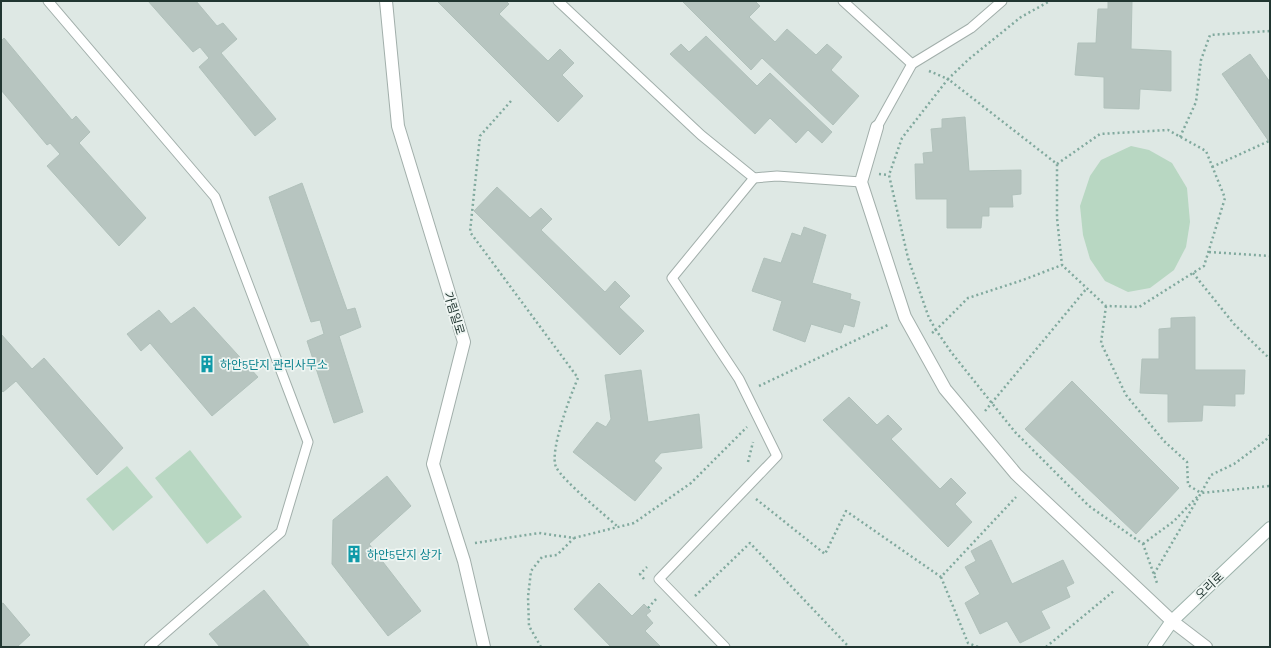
<svg xmlns="http://www.w3.org/2000/svg" width="1271" height="648" font-family="Barlow,'Noto Sans KR',sans-serif">
  <style>
    .green { fill: #b8d7c2 }
    .building { fill: #b7c5c0; stroke: #b1c1bb }
    .lines { fill: none; stroke-linecap: round; stroke-linejoin: round }
    .service-casing { stroke: #a2afab; stroke-width: 11 }
    .minor-casing { stroke: #a2afab; stroke-width: 14 }
    .tertiary-casing { stroke: #a2afab; stroke-width: 14 }
    .secondary-casing { stroke: #9eb3ac; stroke-width: 14 }
    .path { stroke: #81a99e; stroke-width: 2.5; stroke-dasharray: 2 3; stroke-linecap: butt }
    .service { stroke: #fff; stroke-width: 9 }
    .minor { stroke: #fff; stroke-width: 12 }
    .tertiary { stroke: #fff; stroke-width: 12 }
    .secondary { stroke: #fff; stroke-width: 12 }
    .labels { text-anchor: middle; dominant-baseline: central; stroke-width: 3.5; stroke-linejoin: round; paint-order: stroke }
    .street-label { font-size: 12px; fill: #213631; stroke: #eef5f2 }
    .culture-label { font-size: 12px; fill: #0d838f; stroke: #eef5f2; text-anchor: start }
  </style>
  <rect width="100%" height="100%" fill="#dee8e4"/>
  <!-- green -->
  <g class="green">
    <polygon points="1131,146 1149,150 1172,163 1187,188 1190,222 1186,247 1174,270 1150,288 1128,292 1105,281 1090,259 1083,235 1080,206 1090,176 1101,160"/>
    <polygon points="190,450 242,517 207,544 155,478"/>
    <polygon points="127,466 153,497 113,531 86,499"/>
  </g>
  <!-- building -->
  <g class="building">
    <polygon points="148,1 196,1 217,26 223,23 237,39 221,53 276,119 255,136 199,67 209,58 200,47 193,52"/>
    <polygon points="437,1 506,1 509,4 499,14 548,61 560,49 574,63 562,75 583,96 558,122"/>
    <polygon points="682,1 755,1 760,6 749,17 775,42 787,29 816,55 827,44 842,57 831,70 859,96 833,125 762,58 751,70"/>
    <polygon points="1108,1 1132,1 1131,49 1171,51 1171,91 1140,89 1139,109 1104,108 1104,77 1075,75 1078,43 1096,43 1098,9 1108,9"/>
    <polygon points="706,36 757,86 770,73 832,132 822,143 808,130 796,143 770,118 755,134 670,54 681,44 689,52"/>
    <polygon points="4,38 72,120 76,116 90,132 79,143 146,218 119,246 47,166 60,154 50,143 47,145 1,90 1,41"/>
    <polygon points="1250,54 1270,82 1270,143 1222,74"/>
    <polygon points="965,117 969,171 1021,170 1021,194 1012,195 1013,207 989,207 989,216 982,216 981,228 947,228 947,199 916,199 915,164 924,164 923,153 933,152 931,129 942,128 942,119"/>
    <polygon points="302,183 347,310 355,308 361,327 339,336 363,412 334,423 307,341 324,334 320,320 311,322 269,197"/>
    <polygon points="497,187 530,218 541,208 552,219 541,230 605,292 615,281 630,296 619,307 644,331 620,355 474,211"/>
    <polygon points="804,227 826,235 812,283 851,294 850,299 860,302 854,327 844,324 841,333 811,324 805,342 773,330 782,301 752,291 764,258 781,263 792,233 801,236"/>
    <polygon points="194,307 258,377 212,416 150,343 141,351 127,334 159,310 171,324"/>
    <polygon points="1195,317 1195,370 1245,370 1244,394 1235,394 1235,406 1203,405 1202,421 1168,422 1168,394 1140,393 1142,359 1159,359 1159,329 1171,328 1171,318"/>
    <polygon points="1,334 32,369 44,358 123,448 97,475 16,381 3,392 1,390"/>
    <polygon points="641,370 648,422 699,414 702,448 661,453 654,461 662,468 635,501 573,452 597,422 606,427 611,419 605,375"/>
    <polygon points="1072,381 1179,488 1136,534 1025,429"/>
    <polygon points="849,397 877,425 888,415 902,429 891,439 940,489 951,478 966,493 955,504 972,522 948,547 823,420"/>
    <polygon points="387,476 411,506 369,544 421,611 388,636 332,564 333,520"/>
    <polygon points="991,540 1012,584 1063,560 1074,583 1066,587 1070,597 1041,611 1050,628 1020,643 1007,621 980,634 965,603 980,594 965,567 976,561 971,551"/>
    <polygon points="599,583 632,616 644,604 651,611 646,615 653,623 645,631 661,647 611,647 574,609"/>
    <polygon points="264,590 310,647 220,647 209,634"/>
    <polygon points="3,603 30,635 17,647 1,647 1,604"/>
  </g>
  <g class="lines">
    <!-- service casing -->
    <g class="service-casing">
      <g id="service">
        <polyline points="48,1 215,197 308,442 281,532 149,647"/>
        <polyline points="558,1 701,135 754,178 777,176 861,182"/>
        <polyline points="843,1 912,64"/>
        <polyline points="877,127 912,64 971,28 1002,1"/>
        <polyline points="725,647 659,579 777,456 739,379 672,278 754,178"/>
      </g>
    </g>
    <!-- minor casing -->
    <g class="minor-casing">
      <g id="minor">
        <polyline points="386,1 398,126 464,342 433,464 464,561 484,647"/>
        <polyline points="877,127 861,182 905,317 945,389 1016,474 1172,621"/>
      </g>
    </g>
    <!-- tertiary casing -->
    <g class="tertiary-casing">
      <polyline id="tertiary" points="1172,621 1206,647"/>
    </g>
    <!-- secondary casing -->
    <g class="secondary-casing">
      <polyline id="secondary" points="1154,647 1172,621 1270,528"/>
    </g>
    <!-- path -->
    <g class="path">
      <polyline points="929,71 948,79 969,59 1021,17 1050,1"/>
      <path d="M511,101L480,136L470,232L578,378C571,394 549,451 556,467C564,482 604,514 618,527"/>
      <polyline points="1180,137 1196,102 1201,60 1210,35 1270,31"/>
      <polyline points="1057,164 1100,134 1168,130 1206,151 1225,198 1204,266 1139,307 1106,306 1062,265"/>
      <polyline points="1212,167 1269,141"/>
      <polyline points="879,174 889,175"/>
      <polyline points="1209,252 1270,256"/>
      <polyline points="1193,273 1234,324 1270,359"/>
      <polyline points="1106,306 1101,343 1126,395 1164,441 1187,462 1188,485 1201,493 1211,475 1234,464 1265,441 1270,435"/>
      <polyline points="932,333 936,330 929,318 908,258 889,175 902,138 948,79 1057,164 1057,218 1062,265 1023,280 968,298 936,330 951,352 1015,432 1089,506 1143,544 1157,583"/>
      <polyline points="759,386 890,324"/>
      <polyline points="985,411 1087,288"/>
      <polyline points="748,462 753,442"/>
      <polyline points="756,499 825,554 846,511 941,577 1016,497"/>
      <polyline points="475,543 539,533 574,538 634,523 691,483 747,427"/>
      <polyline points="1143,544 1174,521 1198,496"/>
      <polyline points="1154,574 1201,493 1270,486"/>
      <polyline points="941,577 968,643 978,647"/>
      <polyline points="644,579 640,574 647,567"/>
      <polyline points="695,596 750,543 849,647"/>
      <polyline points="648,608 657,598"/>
      <polyline points="541,647 529,626 528,597 531,571 542,557 557,555 574,538"/>
      <polyline points="1046,647 1115,590"/>
    </g>
    <!-- service -->
    <use href="#service" class="service"/>
    <!-- minor -->
    <use href="#minor" class="minor"/>
    <!-- tertiary -->
    <use href="#tertiary" class="tertiary"/>
    <!-- secondary -->
    <use href="#secondary" class="secondary"/>
  </g>
  <!-- icons -->
  <defs>
    <g id="building-bare" transform="scale(1.38)"><path d="M-4-6H4V6H1V3H-1V6H-4ZM-2.5-4.3h1.7v1.8h-1.7ZM.8-4.3h1.7v1.8H.8ZM-2.5-1h1.7V.8h-1.7ZM.8-1h1.7V.8H.8Z" fill="#0f9aa8" stroke="#eef5f2" stroke-width="2.5" paint-order="stroke"/></g>
  </defs>
  <g fill-rule="evenodd">
    <use href="#building-bare" x="207" y="364"/>
    <use href="#building-bare" x="354" y="554"/>
  </g>
  <g class="labels">
    <!-- street labels -->
    <g class="street-label">
      <text transform="translate(455 313) rotate(73)">가림일로</text>
      <text transform="translate(1209 585) rotate(-43)">오리로</text>
    </g>
    <!-- culture labels -->
    <g class="culture-label">
      <text x="220" y="364">하안5단지 관리사무소</text>
      <text x="367" y="554">하안5단지 상가</text>
    </g>
  </g>
  <!-- border -->
  <rect width="1271" height="648" fill="none" stroke="#213631" stroke-width="4"/>
</svg>
